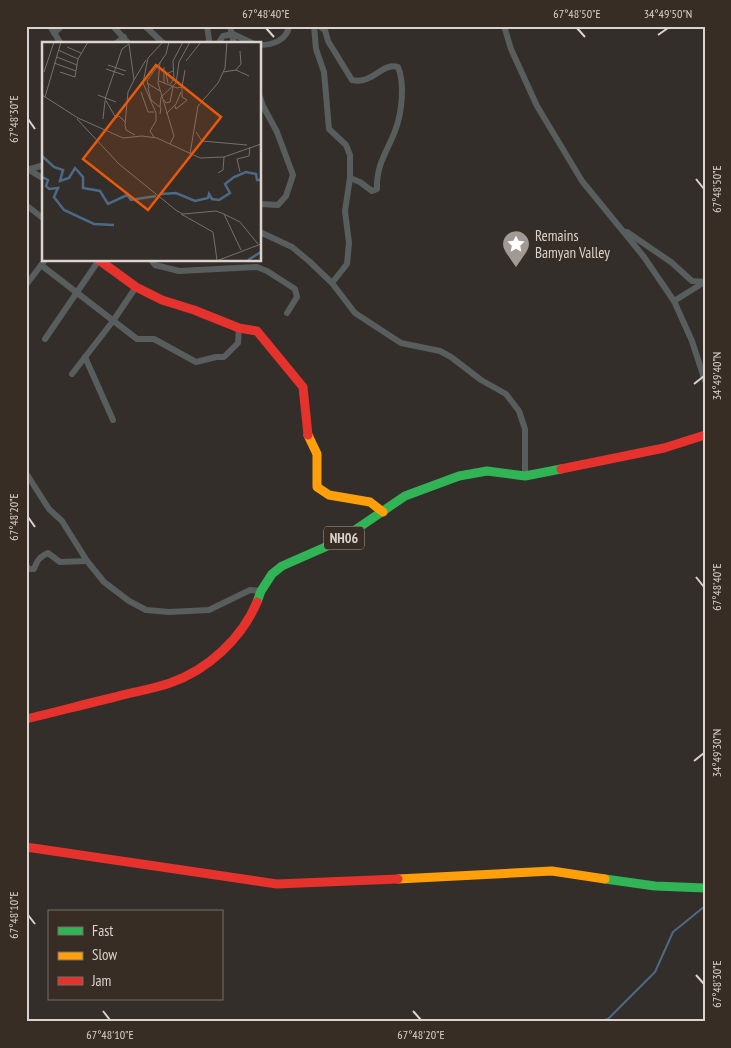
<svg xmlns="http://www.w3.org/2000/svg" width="731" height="1048" font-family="'PT Sans Narrow',sans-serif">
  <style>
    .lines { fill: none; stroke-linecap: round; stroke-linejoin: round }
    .stream { stroke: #4c6986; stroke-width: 2 }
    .street { stroke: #575e5d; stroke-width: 6 }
    .fast { stroke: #30b455; stroke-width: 9 }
    .slow { stroke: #ff9f0a; stroke-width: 9 }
    .jam { stroke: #e5322d; stroke-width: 9 }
    .ticks { fill: none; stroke: #dad3ce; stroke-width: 2 }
    .labels { text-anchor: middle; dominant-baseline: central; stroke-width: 4.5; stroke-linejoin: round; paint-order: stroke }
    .shield { fill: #382d24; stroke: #a9a19b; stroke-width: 1 }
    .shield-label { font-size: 14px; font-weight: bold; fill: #dad3ce }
    .poi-label { font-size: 15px; fill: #dad3ce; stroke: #382d24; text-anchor: start }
    .inset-river { fill: none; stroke: #4c6986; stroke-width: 2.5 }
    .inset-road { fill: none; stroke: #76706b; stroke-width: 1 }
    .view { fill: #e8590c; fill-opacity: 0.15; stroke: #e8590c; stroke-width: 2.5 }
    .inset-edge { fill: none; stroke: #dad3ce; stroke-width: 2.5 }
    .neatline { fill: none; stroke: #dad3ce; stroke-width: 2 }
    .ticks-label { font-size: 12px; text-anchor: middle; fill: #dad3ce }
  </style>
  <rect width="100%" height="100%" fill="#332e29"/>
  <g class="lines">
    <!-- stream -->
    <polyline class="stream" points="598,1022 608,1019 655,972 673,932 705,906"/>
    <!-- street -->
    <g class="street">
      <polyline points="50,26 61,44"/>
      <polyline points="113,26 129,44"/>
      <polyline points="145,26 164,44"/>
      <polyline points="207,26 209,39 208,44"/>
      <polyline points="230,26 234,44"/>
      <polyline points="314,26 316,49 324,72 329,129 346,145 350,155 350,178 345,211 349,243 347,264 332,283"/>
      <path d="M319,26L325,30L328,41L352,80C373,85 382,62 398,67C405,83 402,113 395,131C387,152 376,165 377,189L372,191L360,182L350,178"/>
      <polyline points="504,26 511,49 537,106 582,181 644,257 674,301 692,341 705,381"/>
      <polyline points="54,33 62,26"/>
      <polyline points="115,44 124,37"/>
      <polyline points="218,44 223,36 233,34 254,44"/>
      <path d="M260,45C273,45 287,40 289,26"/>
      <polyline points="260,97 263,106 277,132 293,175 286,196 278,205 260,204"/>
      <polyline points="26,168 44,179"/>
      <polyline points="27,170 44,165"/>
      <polyline points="26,205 44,219"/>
      <polyline points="260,232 292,247 309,261 332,283 355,313 401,343 440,351 451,357 481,380 506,394 519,411 525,429 525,476"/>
      <polyline points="627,232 671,262 692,281 705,282"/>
      <polyline points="151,260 155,265 179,271 257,267 267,271 295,289 297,297 287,313"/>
      <polyline points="41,265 137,339 154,339 196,362 216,357 224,357 238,343 239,328"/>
      <polyline points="26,285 45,260"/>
      <polyline points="674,301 703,283"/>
      <polyline points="45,339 99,260"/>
      <polyline points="85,357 113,420"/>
      <polyline points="72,374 113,321 136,287"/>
      <polyline points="26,473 49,509 62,521 87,561 104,582 129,601 146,610 169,612 209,610 250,590 261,591"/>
      <path d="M26,564L28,569H34C37,561 39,557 48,553L60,562L87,561"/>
    </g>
    <!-- fast -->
    <g class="fast">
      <polyline points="257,602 261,591 272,574 282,566 339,541 405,496 459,476 487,471 525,476 561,469"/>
      <polyline points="605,879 655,886 705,888"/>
    </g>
    <!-- slow -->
    <g class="slow">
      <polyline points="308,435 317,454 317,487 329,495 370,502 383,512"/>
      <polyline points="398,879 552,871 605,879"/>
    </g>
    <!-- jam -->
    <g class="jam">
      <polyline points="99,260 136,287 162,300 194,310 239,328 257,331 303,387 308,435"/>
      <polyline points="561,469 664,448 705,435"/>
      <path d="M26,719C56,712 85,704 115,697C133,692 153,689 170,683C208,670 242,638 257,602"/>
      <polyline points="26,847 277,884 398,879"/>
    </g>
  </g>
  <!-- ticks -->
  <path class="ticks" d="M266,28L274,37M577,28L585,37M658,35L668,28M28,119L35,129M696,179L704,189M694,384L704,376M28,517L35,527M696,577L704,587M694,761L704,753M28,915L35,924M696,975L704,984M103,1011L110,1020M413,1011L421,1020"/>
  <!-- icons -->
  <defs>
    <g id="sight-pin" transform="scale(1.4375)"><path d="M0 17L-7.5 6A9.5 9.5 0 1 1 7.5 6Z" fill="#a09994" stroke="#382d24"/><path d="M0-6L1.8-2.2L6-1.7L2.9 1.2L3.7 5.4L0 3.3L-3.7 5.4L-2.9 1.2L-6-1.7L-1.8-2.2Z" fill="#fff"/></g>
  </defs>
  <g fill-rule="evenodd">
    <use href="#sight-pin" x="516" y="244"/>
  </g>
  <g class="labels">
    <!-- shield labels -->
    <rect class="shield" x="324" y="526.5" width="40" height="23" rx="4"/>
    <g class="shield-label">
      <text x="344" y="538">NH06</text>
    </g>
    <!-- poi labels -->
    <g class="poi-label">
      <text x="535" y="235">Remains<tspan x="535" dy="17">Bamyan Valley</tspan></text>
    </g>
  </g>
  <!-- overview -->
  <g transform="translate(42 42)">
    <rect width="219" height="219" fill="#332e29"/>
    <path class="inset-river" d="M0,114L12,125L21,128L18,139L27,136L33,126L41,135V146L58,149L66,162L85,153L89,158L114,154M0,135L6,138L4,144L7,147L16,146L12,155L22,168L52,182L72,183M118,152L134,151L153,159L166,156L167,152L170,157L177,158L188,151L183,142L192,135L204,130L214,132L215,138H219M206,218L219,210"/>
    <path class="inset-road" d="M25,5L39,11M16,8L36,17M15,15L35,23M144,19L159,0M118,20L116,41L132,94L128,102M12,21L34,29M66,23L84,29M122,25V41M64,27L82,33M194,28L199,22L198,9M2,30L12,0M18,30L33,35L36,17L46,0M181,30L194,28L207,34M92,38L104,18M117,39L135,46L140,45V55L145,58L134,67L133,64M105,41L118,49M126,41L124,32L131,29M128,42L132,37L131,19L141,0M140,45L143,28M106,46L109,58L119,66L118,72M107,46L105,39L124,12L127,0M99,50L106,70H112M0,53L36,76L81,96L100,94L115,96L158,116L182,115L219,102M56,53L74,60M3,55L19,0M122,58L124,61L128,60L131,45M118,65L119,55L134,41L137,20L148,0M124,72L134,62L139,50M35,77L77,122L135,169L141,172L174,169L182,172L199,208M61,77L63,59M83,80L77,74L74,76L63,57L80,7L87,2L92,38L86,50L83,83L84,88L93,93M154,90L160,99L205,103M112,95L108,89L114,79V71L101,41L106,16L121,0M148,112L156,64L176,41L183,26L185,0M198,130L195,117L207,114L208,105M176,131L181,128L182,115M139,172L171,190L175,218M182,172L198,180L216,202M177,218L219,202"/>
    <path class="view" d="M114,23L179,75L106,168L41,117Z"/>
    <rect width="219" height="219" class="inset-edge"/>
  </g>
  <!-- border -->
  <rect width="731" height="1048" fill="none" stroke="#382d24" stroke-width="55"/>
  <!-- legend -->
  <rect x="48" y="910" width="175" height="90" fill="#382d24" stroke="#796f68"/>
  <rect x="58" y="927" width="25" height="8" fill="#30b455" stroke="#796f68"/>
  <text x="92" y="936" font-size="15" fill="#dad3ce">Fast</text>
  <rect x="58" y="952" width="25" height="8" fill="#ff9f0a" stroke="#796f68"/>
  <text x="92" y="960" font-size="15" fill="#dad3ce">Slow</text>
  <rect x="58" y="977" width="25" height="8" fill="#e5322d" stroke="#796f68"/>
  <text x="92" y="986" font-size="15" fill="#dad3ce">Jam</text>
  <rect x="28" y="28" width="676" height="992" class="neatline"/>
  <g class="ticks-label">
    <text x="266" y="18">67°48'40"E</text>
    <text x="577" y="18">67°48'50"E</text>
    <text x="668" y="18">34°49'50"N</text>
    <text transform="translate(14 119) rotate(-90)" y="4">67°48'30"E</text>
    <text transform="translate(717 189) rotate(-90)" y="4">67°48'50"E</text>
    <text transform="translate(717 376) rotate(-90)" y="4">34°49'40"N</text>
    <text transform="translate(14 517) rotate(-90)" y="4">67°48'20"E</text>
    <text transform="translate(717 587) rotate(-90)" y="4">67°48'40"E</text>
    <text transform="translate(717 753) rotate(-90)" y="4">34°49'30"N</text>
    <text transform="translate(14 915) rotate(-90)" y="4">67°48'10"E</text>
    <text transform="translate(717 984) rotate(-90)" y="4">67°48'30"E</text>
    <text x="110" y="1039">67°48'10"E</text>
    <text x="421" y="1039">67°48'20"E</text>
  </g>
</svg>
